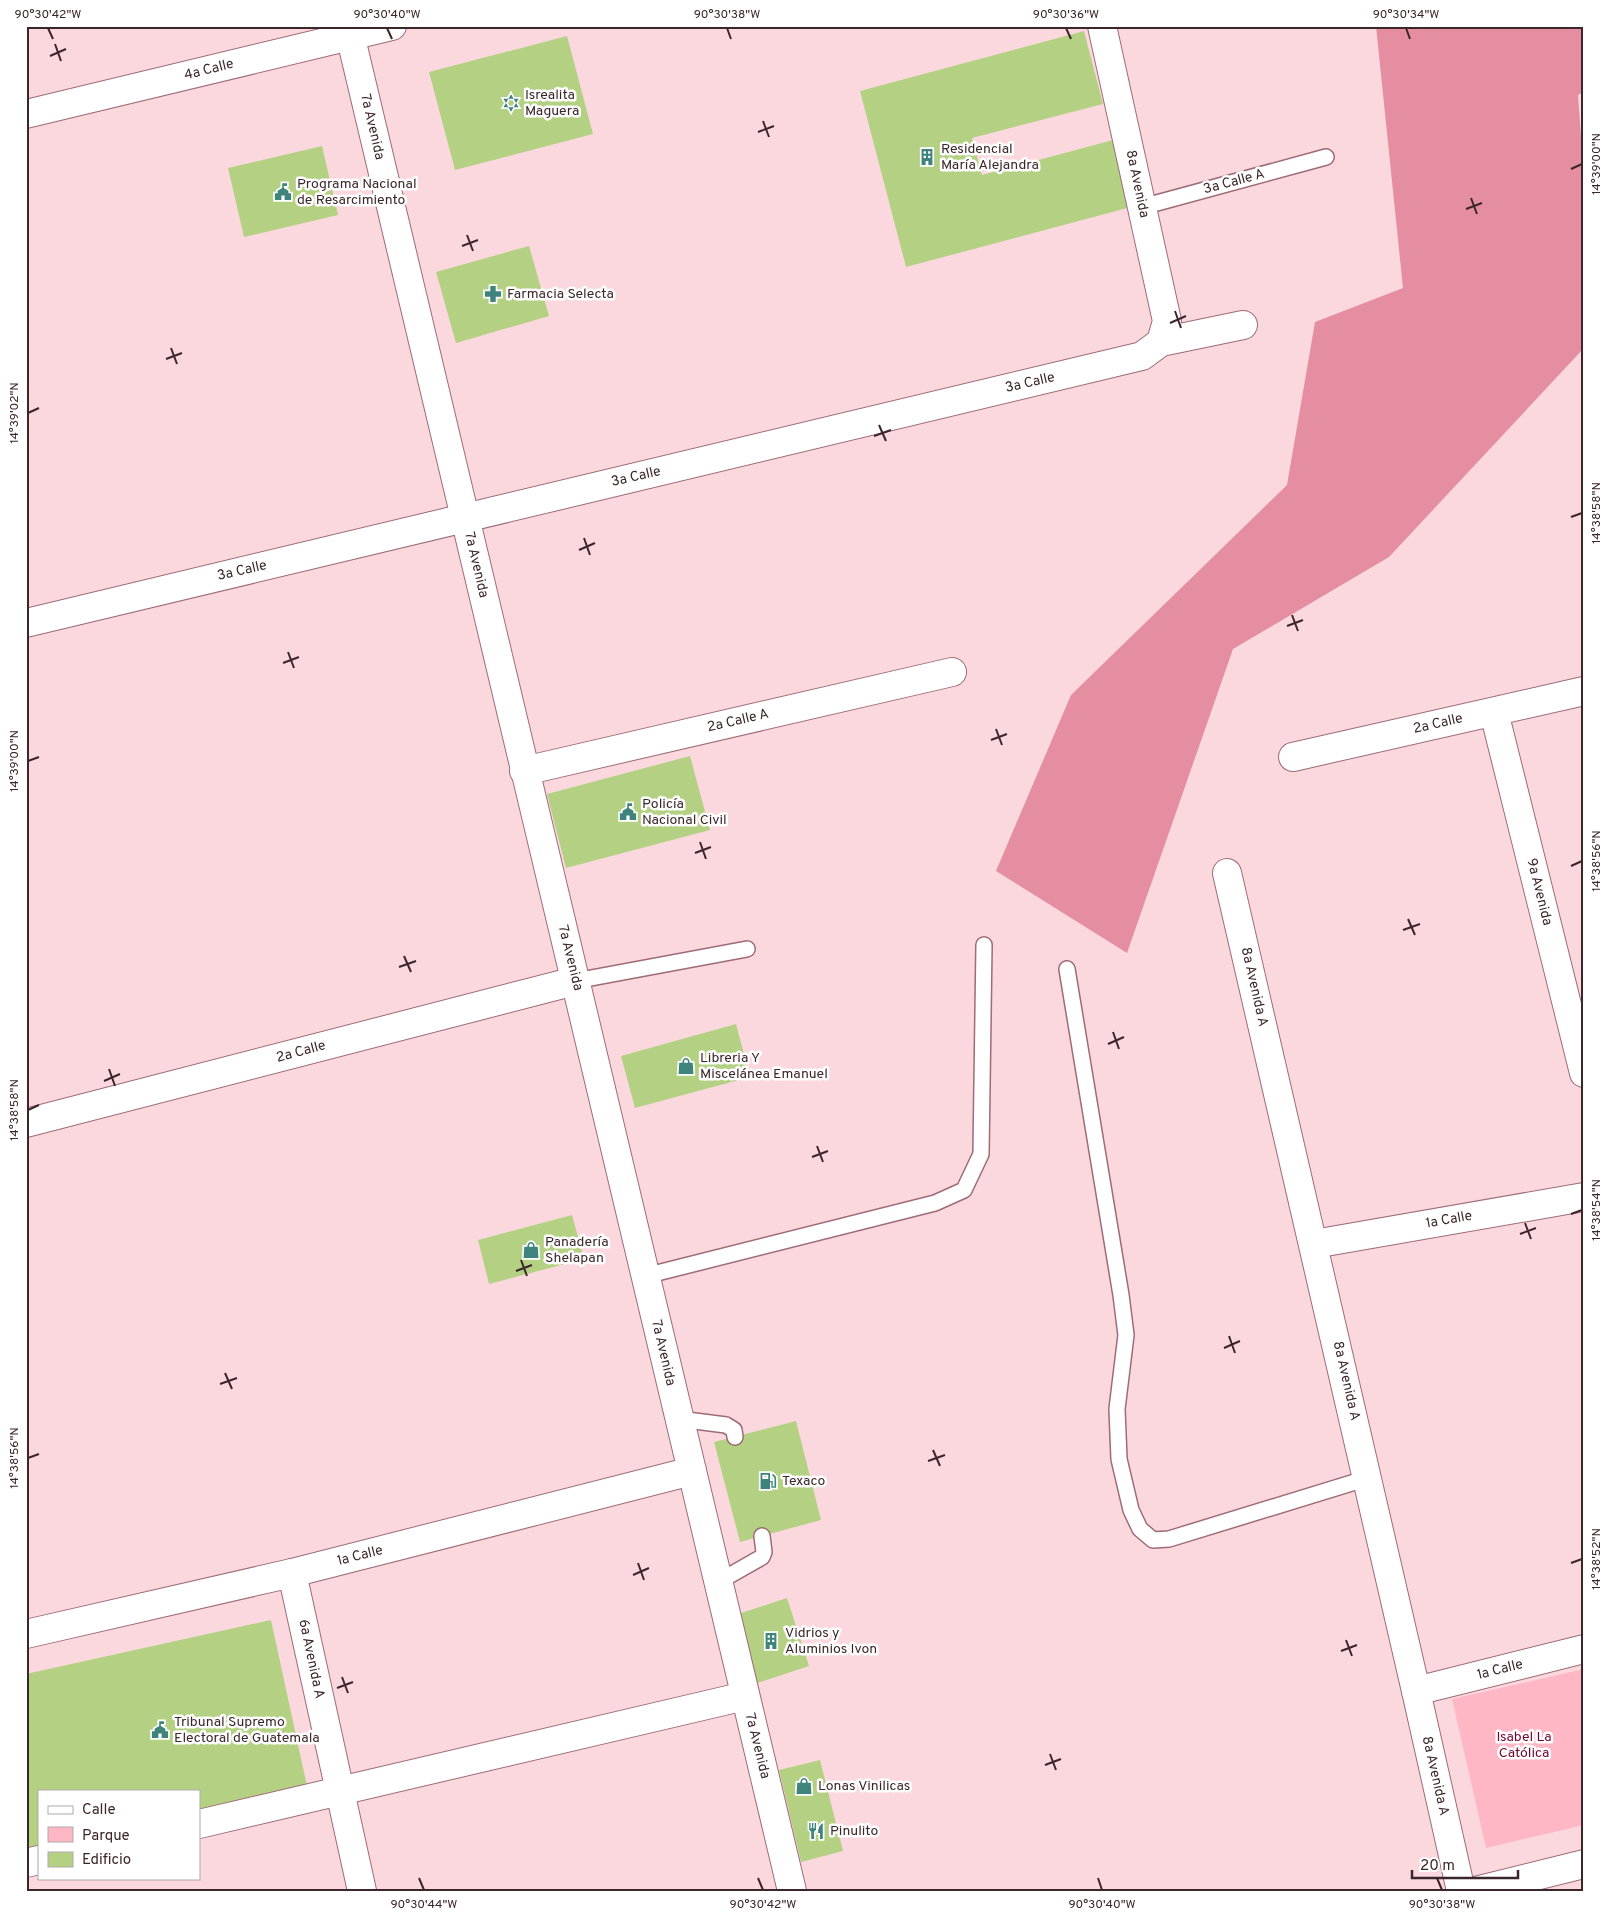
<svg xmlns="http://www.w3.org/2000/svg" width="1610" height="1917" font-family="Overpass,sans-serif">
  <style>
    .green { fill: #ffb7c6 }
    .forest { fill: #e58ea1 }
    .building { fill: #b4d183 }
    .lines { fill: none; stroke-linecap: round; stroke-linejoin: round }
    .service-casing { stroke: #9e6b76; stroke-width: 18 }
    .minor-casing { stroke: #9e6b76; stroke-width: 30 }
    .secondary-casing { stroke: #9e6b76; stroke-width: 30 }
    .primary-casing { stroke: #9e6b76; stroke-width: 30 }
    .service { stroke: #fff; stroke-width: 15 }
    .minor { stroke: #fff; stroke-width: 28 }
    .secondary { stroke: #fff; stroke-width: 28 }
    .primary { stroke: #fff; stroke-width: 28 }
    .ticks { fill: none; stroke: #3b262a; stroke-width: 2 }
    .labels { text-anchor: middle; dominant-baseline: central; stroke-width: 5; stroke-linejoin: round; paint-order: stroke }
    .street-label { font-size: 14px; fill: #3b262a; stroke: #fff }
    .poi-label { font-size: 14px; fill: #3b262a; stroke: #fff; text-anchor: start }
    .park-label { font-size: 14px; fill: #710531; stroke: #fff }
    .neatline { fill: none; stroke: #3b262a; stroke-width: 2 }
    .ticks-label { font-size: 12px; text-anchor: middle; fill: #3b262a }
  </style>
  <rect width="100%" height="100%" fill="#fbd8de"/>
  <!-- green -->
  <polygon class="green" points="1584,1669 1584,1825 1486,1848 1452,1699"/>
  <!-- forest -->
  <polygon class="forest" points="1376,26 1584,26 1584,92 1578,95 1584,178 1584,348 1389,557 1233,649 1127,953 996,871 1071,695 1287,485 1315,322 1403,288"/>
  <!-- building -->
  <g class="building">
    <polygon points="1084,31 1103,104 972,138 982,175 1113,140 1131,207 906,267 860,91"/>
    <polygon points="567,36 593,134 455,170 429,72"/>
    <polygon points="322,146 338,215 244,237 228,168"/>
    <polygon points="529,246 549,316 456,343 436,272"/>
    <polygon points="690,756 710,830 566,868 547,794"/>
    <polygon points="736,1024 750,1077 635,1108 621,1056"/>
    <polygon points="572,1215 584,1259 489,1284 478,1240"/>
    <polygon points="796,1421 821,1520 740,1542 714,1442"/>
    <polygon points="787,1598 809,1666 754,1684 732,1616"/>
    <polygon points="271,1620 307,1786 199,1810 199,1791 39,1791 39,1846 26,1848 26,1674"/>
    <polygon points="820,1760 843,1851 801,1862 779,1770"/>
  </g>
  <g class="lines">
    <!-- service casing -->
    <g class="service-casing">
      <g id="service">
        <polyline points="1142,207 1326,157"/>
        <polyline points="1067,969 1121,1295 1126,1335 1117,1409 1119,1459 1131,1510 1140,1529 1153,1540 1169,1539 1368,1478"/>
        <polyline points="575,981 747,949"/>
        <polyline points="645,1276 935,1203 964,1190 981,1154 984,945"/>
        <polyline points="679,1419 726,1425 734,1430 735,1437"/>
        <polyline points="718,1582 762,1557 764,1552 762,1536"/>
      </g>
    </g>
    <!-- minor casing -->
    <g class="minor-casing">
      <g id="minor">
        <polyline points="1102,26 1167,321 1161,342"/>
        <polyline points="26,114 392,26"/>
        <polyline points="26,623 1142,356 1161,342 1243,325"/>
        <polyline points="1494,712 1584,1073"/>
        <polyline points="1293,757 1584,691"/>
        <polyline points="524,771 952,672"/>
        <polyline points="1227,873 1416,1691"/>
        <polyline points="26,1123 575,981"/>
        <polyline points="1314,1244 1584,1197"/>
        <polyline points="292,1573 362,1891"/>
        <polyline points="26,1634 292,1573 692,1471"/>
        <polyline points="199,1824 745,1696"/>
        <polyline points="26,1863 39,1860"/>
      </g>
    </g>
    <!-- secondary casing -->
    <g class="secondary-casing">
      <g id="secondary">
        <polyline points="1461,1891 1416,1691 1584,1649"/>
        <polyline points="1475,1891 1584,1864"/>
      </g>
    </g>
    <!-- primary casing -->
    <g class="primary-casing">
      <polyline id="primary" points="348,26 792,1891"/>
    </g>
    <!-- service -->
    <use href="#service" class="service"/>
    <!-- minor -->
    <use href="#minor" class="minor"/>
    <!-- secondary -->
    <use href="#secondary" class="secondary"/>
    <!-- primary -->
    <use href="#primary" class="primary"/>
  </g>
  <!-- ticks -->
  <path class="ticks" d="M48,28L53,39M387,28L392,39M727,28L731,39M1066,28L1071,39M1406,28L1410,39M55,44L61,61M50,56L66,49M763,121L769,137M758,132L774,126M1571,169L1582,164M1471,198L1477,214M1466,209L1482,203M467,235L473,251M462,246L478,240M1175,311L1181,328M1170,323L1186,316M171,348L177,364M166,359L182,353M28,413L39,408M879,425L886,441M874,436L891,430M1571,517L1582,513M584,538L590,555M579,550L595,543M1292,615L1298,631M1287,626L1303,620M288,652L294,668M283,663L299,657M996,729L1002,745M991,740L1007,734M28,761L39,757M700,842L706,859M695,853L711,847M1571,866L1582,861M1408,919L1415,935M1403,930L1420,924M404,956L411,972M399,967L416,961M1113,1032L1119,1049M1108,1044L1124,1037M109,1069L115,1086M104,1081L120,1074M28,1110L39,1105M817,1146L823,1162M812,1157L828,1151M1571,1214L1582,1210M1525,1223L1531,1239M1520,1234L1536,1228M521,1260L527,1276M516,1271L532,1265M1229,1336L1235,1353M1224,1348L1240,1341M225,1373L232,1389M220,1384L237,1378M933,1450L940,1466M28,1458L39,1454M928,1461L945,1455M638,1563L644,1580M1571,1563L1582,1559M633,1575L649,1568M1346,1640L1352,1656M1341,1651L1357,1645M342,1677L348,1693M337,1688L353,1682M1050,1754L1056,1770M1045,1765L1061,1759M419,1878L424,1890M758,1878L763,1890M1098,1878L1102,1890M1437,1878L1442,1890"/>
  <!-- icons -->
  <defs>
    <g id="synagogue-bare" transform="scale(1.35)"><path d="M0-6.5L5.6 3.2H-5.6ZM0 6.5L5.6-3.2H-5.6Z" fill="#3e847c" stroke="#fff" stroke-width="2.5" paint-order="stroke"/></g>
    <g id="building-bare" transform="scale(1.35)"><path d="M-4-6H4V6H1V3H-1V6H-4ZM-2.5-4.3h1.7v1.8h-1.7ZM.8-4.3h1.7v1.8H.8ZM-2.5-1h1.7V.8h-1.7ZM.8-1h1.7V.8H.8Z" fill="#3e847c" stroke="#fff" stroke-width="2.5" paint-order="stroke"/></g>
    <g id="civic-bare" transform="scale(1.35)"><path d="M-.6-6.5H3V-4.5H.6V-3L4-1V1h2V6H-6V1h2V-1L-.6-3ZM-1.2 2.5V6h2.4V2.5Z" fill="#3e847c" stroke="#fff" stroke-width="2.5" paint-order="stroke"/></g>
    <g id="pharmacy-bare" transform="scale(1.35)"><path d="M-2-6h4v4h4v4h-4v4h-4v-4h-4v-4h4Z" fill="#3e847c" stroke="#fff" stroke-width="2.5" paint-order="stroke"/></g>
    <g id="shop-bare" transform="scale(1.35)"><path d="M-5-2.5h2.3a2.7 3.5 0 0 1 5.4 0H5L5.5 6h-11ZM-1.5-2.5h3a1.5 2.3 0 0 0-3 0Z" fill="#3e847c" stroke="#fff" stroke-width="2.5" paint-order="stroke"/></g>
    <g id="fuel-bare" transform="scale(1.35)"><path d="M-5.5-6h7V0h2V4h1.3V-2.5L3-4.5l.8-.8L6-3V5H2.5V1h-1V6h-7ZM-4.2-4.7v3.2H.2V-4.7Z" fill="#3e847c" stroke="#fff" stroke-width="2.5" paint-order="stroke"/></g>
    <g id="restaurant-bare" transform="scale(1.35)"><path d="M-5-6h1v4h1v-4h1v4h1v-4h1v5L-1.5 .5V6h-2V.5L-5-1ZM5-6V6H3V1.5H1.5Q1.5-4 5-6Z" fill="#3e847c" stroke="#fff" stroke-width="2.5" paint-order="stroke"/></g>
  </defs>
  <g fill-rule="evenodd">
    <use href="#synagogue-bare" x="511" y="103"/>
    <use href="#building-bare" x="927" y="157"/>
    <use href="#civic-bare" x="283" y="192"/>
    <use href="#pharmacy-bare" x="493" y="294"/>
    <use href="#civic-bare" x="628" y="812"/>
    <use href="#shop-bare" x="686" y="1066"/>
    <use href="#shop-bare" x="531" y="1250"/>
    <use href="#fuel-bare" x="768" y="1481"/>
    <use href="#building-bare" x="771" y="1641"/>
    <use href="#civic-bare" x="160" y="1730"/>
    <use href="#shop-bare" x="804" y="1786"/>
    <use href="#restaurant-bare" x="816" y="1831"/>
  </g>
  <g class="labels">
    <!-- street labels -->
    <g class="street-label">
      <text transform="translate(209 70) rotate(-14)">4a Calle</text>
      <text transform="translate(372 127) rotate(77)">7a Avenida</text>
      <text transform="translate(1234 182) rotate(-15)">3a Calle A</text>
      <text transform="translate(1137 184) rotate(78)">8a Avenida</text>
      <text transform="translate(1030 383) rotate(-13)">3a Calle</text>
      <text transform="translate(636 477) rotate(-13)">3a Calle</text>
      <text transform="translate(476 565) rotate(77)">7a Avenida</text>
      <text transform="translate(242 571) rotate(-13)">3a Calle</text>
      <text transform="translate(738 721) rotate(-13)">2a Calle A</text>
      <text transform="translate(1438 724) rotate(-13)">2a Calle</text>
      <text transform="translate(1539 892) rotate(76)">9a Avenida</text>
      <text transform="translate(570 958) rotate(76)">7a Avenida</text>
      <text transform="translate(1254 987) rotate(77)">8a Avenida A</text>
      <text transform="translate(301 1052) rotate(-15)">2a Calle</text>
      <text transform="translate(1449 1220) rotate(-10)">1a Calle</text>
      <text transform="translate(663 1353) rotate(77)">7a Avenida</text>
      <text transform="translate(1346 1381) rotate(77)">8a Avenida A</text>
      <text transform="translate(360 1556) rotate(-14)">1a Calle</text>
      <text transform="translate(311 1659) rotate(78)">6a Avenida A</text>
      <text transform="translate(1500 1670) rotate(-14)">1a Calle</text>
      <text transform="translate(757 1746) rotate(76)">7a Avenida</text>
      <text transform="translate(1435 1776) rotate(77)">8a Avenida A</text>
    </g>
    <!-- poi labels -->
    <g class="poi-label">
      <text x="525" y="95">Isrealita<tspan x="525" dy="16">Maguera</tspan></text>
      <text x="941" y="149">Residencial<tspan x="941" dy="16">María Alejandra</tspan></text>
      <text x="297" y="184">Programa Nacional<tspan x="297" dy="16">de Resarcimiento</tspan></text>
      <text x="507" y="294">Farmacia Selecta</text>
      <text x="642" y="804">Policía<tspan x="642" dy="16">Nacional Civil</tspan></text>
      <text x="700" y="1058">Libreria Y<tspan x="700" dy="16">Miscelánea Emanuel</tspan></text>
      <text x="545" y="1242">Panadería<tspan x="545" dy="16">Shelapan</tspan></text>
      <text x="782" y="1481">Texaco</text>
      <text x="785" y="1633">Vidrios y<tspan x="785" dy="16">Aluminios Ivon</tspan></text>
      <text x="174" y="1722">Tribunal Supremo<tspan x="174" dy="16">Electoral de Guatemala</tspan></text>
      <text x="818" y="1786">Lonas Vinilicas</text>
      <text x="830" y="1831">Pinulito</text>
    </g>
    <!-- park labels -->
    <g class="park-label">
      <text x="1524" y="1737">Isabel La<tspan x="1524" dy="16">Católica</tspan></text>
    </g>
  </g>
  <!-- border -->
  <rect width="1610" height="1917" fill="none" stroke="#ffffff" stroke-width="55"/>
  <!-- legend -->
  <rect x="38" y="1790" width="162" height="90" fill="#ffffff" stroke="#b1a8aa"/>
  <rect x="48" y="1806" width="25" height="8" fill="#ffffff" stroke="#b1a8aa"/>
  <text x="82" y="1814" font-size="15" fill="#3b262a">Calle</text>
  <rect x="48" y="1827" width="25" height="15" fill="#ffb7c6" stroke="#b1a8aa"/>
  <text x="82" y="1840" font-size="15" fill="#3b262a">Parque</text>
  <rect x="48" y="1852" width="25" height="15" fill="#b4d183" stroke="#b1a8aa"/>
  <text x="82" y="1864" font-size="15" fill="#3b262a">Edificio</text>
  <!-- scale -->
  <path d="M1412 1870v8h106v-8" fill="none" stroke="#3b262a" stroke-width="2.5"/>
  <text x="1420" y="1870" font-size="15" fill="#3b262a" stroke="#ffffff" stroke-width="4" paint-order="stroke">20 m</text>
  <rect x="28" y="28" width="1554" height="1862" class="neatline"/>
  <g class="ticks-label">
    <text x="48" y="18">90°30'42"W</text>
    <text x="387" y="18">90°30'40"W</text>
    <text x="727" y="18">90°30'38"W</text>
    <text x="1066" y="18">90°30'36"W</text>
    <text x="1406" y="18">90°30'34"W</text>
    <text transform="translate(1596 164) rotate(-90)" y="4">14°39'00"N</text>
    <text transform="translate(14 413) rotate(-90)" y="4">14°39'02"N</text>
    <text transform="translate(1596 513) rotate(-90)" y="4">14°38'58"N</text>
    <text transform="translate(14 761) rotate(-90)" y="4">14°39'00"N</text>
    <text transform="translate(1596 861) rotate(-90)" y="4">14°38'56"N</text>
    <text transform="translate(14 1110) rotate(-90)" y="4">14°38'58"N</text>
    <text transform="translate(1596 1210) rotate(-90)" y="4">14°38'54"N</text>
    <text transform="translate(14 1458) rotate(-90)" y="4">14°38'56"N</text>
    <text transform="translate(1596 1559) rotate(-90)" y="4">14°38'52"N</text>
    <text x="424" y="1908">90°30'44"W</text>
    <text x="763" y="1908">90°30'42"W</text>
    <text x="1102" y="1908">90°30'40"W</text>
    <text x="1442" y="1908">90°30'38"W</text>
  </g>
</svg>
